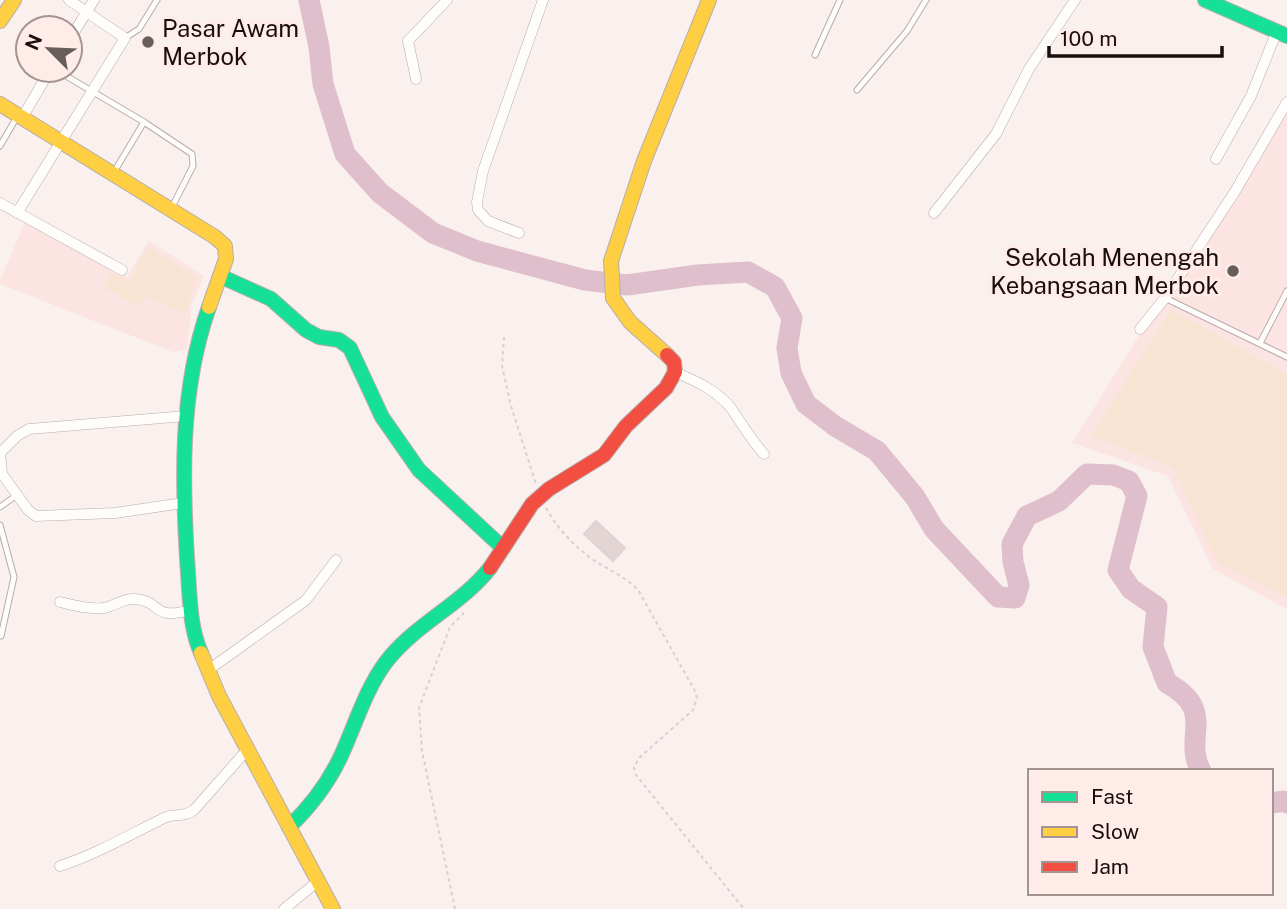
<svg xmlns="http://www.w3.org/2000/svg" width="1287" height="909" font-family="'Public Sans',sans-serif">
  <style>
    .built { fill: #fbe4e1 }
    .green { fill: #f9e4d3 }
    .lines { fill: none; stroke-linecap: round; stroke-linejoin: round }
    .river { stroke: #dfbfcb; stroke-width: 21 }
    .building { fill: #e2d5d4; stroke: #ded4d4; stroke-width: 2 }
    .lane-casing { stroke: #b7adab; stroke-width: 7 }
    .street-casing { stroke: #b7adab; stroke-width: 11 }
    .fast-casing { stroke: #b7adab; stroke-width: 16 }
    .slow-casing { stroke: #b7adab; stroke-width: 16 }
    .jam-casing { stroke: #b7adab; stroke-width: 16 }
    .path { stroke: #d5d1d0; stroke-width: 2; stroke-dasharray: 3.5 3.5; stroke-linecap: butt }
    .lane { stroke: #fefdfc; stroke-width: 5 }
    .street { stroke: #fefdfc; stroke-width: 10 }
    .fast { stroke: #16e098; stroke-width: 14 }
    .slow { stroke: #ffcf43; stroke-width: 14 }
    .jam { stroke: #f24e42; stroke-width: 14 }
    .poi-dot { fill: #675d5b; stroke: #ffece9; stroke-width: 2.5 }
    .labels { text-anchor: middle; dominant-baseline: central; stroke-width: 6; stroke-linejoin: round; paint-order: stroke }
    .poi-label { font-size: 24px; fill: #180e0c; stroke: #ffece9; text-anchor: start }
  </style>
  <rect width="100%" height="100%" fill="#faf0ee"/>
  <!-- built -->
  <g class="built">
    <polygon points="1287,98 1287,609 1213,569 1168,476 1072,443"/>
    <polygon points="27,218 127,277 149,241 204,276 192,303 187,350 173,352 0,284 0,280"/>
  </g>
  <!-- green -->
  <g class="green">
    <polygon points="148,246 196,278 187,314 145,297 139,307 104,287 111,272 130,281"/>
    <polygon points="1171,310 1287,374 1287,597 1218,563 1173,467 1091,436"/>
  </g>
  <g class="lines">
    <!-- river -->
    <g class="river">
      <path d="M309,0L319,47L323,84L345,154L380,193L433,233L477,251L585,280L627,285L698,275L748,272L775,287L792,318L787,348L791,373L806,404L835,426L877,451L915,497L934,529L998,597L1015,598L1019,585L1013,562L1012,544L1027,516L1059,501L1087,474L1113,475L1129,481L1137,496L1118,570L1131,589L1157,607L1153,647L1167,683C1218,711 1182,737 1201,771"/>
      <polyline points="1271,803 1284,801 1287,803"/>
    </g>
  </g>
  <!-- building -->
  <polygon class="building" points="596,521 625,548 613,561 584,534"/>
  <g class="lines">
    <!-- lane casing -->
    <g class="lane-casing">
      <g id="lane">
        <polyline points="125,38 139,29 157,0"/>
        <polyline points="815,55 840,0"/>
        <polyline points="56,70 144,122 192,154 193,166 171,209"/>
        <polyline points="857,90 907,31 926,0"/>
        <polyline points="0,146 18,115"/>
        <polyline points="114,172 144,122"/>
        <polyline points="1165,298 1287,357"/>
        <polyline points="1260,343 1287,291"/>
        <polyline points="0,507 17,495"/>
        <polyline points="0,525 14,577 1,636"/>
      </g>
    </g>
    <!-- street casing -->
    <g class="street-casing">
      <g id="street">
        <polyline points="70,39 94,0"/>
        <polyline points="416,79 408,41 447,0"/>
        <polyline points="22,118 50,70"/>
        <polyline points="1216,159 1251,96 1277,31"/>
        <polyline points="0,203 122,270"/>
        <polyline points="17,213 125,38 69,0"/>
        <polyline points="934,213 996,134 1029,69 1075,0"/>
        <polyline points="519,233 488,221 478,210 477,202 483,171 543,0"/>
        <polyline points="1140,329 1165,298 1234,193 1287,102"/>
        <path d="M675,372C696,381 716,390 731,408C742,424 751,440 764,454"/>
        <polyline points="0,452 2,474 28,510 36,516 115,513 183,503"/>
        <polyline points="0,453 17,436 29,429 186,416"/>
        <path d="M60,602C73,605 90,610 104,608C115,606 123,598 135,599C163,601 150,621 191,610"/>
        <polyline points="207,671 306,600 336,560"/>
        <path d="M60,866C97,854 129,835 164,818C174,813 184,818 194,810L247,750"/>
        <polyline points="284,909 317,882"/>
      </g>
    </g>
    <!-- fast casing -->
    <g class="fast-casing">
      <g id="fast">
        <polyline points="1205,0 1287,36"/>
        <polyline points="220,276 271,299 306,330 319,337 339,340 350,348 382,417 419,470 503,548"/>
        <path d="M201,653C190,628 190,600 188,573C182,485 179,392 209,307"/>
        <path d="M289,827C310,807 327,785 340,758C355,726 365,690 386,662C415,624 461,605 490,568"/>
      </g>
    </g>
    <!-- slow casing -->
    <g class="slow-casing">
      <g id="slow">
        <polyline points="0,21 14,0"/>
        <polyline points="0,104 215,237 225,246 226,259 209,307"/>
        <polyline points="667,355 630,322 613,298 611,261 644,161 709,0"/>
        <polyline points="201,653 219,696 333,909"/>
      </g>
    </g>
    <!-- jam casing -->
    <g class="jam-casing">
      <polyline id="jam" points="490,568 532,504 549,489 604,455 626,426 666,388 675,372 674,362 667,355"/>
    </g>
    <!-- path -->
    <g class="path">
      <polyline points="504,337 502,366 511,406 536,484"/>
      <path d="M546,508C556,526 571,543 587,555C603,568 624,575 638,590L694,689L697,698L693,710L639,758L634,768L636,775L744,909"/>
      <polyline points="455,909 422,751 419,708 450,627 464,613"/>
    </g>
    <!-- lane -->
    <use href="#lane" class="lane"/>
    <!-- street -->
    <use href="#street" class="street"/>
    <!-- fast -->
    <use href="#fast" class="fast"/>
    <!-- slow -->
    <use href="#slow" class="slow"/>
    <!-- jam -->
    <use href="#jam" class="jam"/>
  </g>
  <!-- markers -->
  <g class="poi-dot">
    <circle cx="148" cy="42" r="7"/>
    <circle cx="1233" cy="271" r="7"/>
  </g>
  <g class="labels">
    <!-- poi labels -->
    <g class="poi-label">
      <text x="162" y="28">Pasar Awam<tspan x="162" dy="28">Merbok</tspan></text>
      <text x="1219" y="257" text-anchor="end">Sekolah Menengah<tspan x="1219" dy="28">Kebangsaan Merbok</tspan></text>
    </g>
  </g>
  <!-- legend -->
  <rect x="1028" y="769" width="245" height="126" fill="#ffece9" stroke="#a39391" stroke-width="2"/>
  <rect x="1042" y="792" width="35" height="10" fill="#16e098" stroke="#a39391" stroke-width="2"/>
  <text x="1091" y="804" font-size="21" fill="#180e0c">Fast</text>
  <rect x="1042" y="827" width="35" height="10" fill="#ffcf43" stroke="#a39391" stroke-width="2"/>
  <text x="1091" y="839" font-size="21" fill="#180e0c">Slow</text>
  <rect x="1042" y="862" width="35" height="10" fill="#f24e42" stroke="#a39391" stroke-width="2"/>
  <text x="1091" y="874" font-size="21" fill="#180e0c">Jam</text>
  <!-- north arrow -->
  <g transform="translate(49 49) rotate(294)"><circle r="33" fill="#ffece9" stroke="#a39391" stroke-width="2"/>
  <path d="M0-5L12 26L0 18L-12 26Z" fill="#675d5b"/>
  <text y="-10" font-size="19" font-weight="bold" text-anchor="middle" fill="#180e0c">N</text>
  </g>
  <!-- scale -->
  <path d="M1049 46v10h173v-10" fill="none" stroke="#180e0c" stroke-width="3.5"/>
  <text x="1060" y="46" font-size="21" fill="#180e0c" stroke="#ffece9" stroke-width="5" paint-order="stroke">100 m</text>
</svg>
